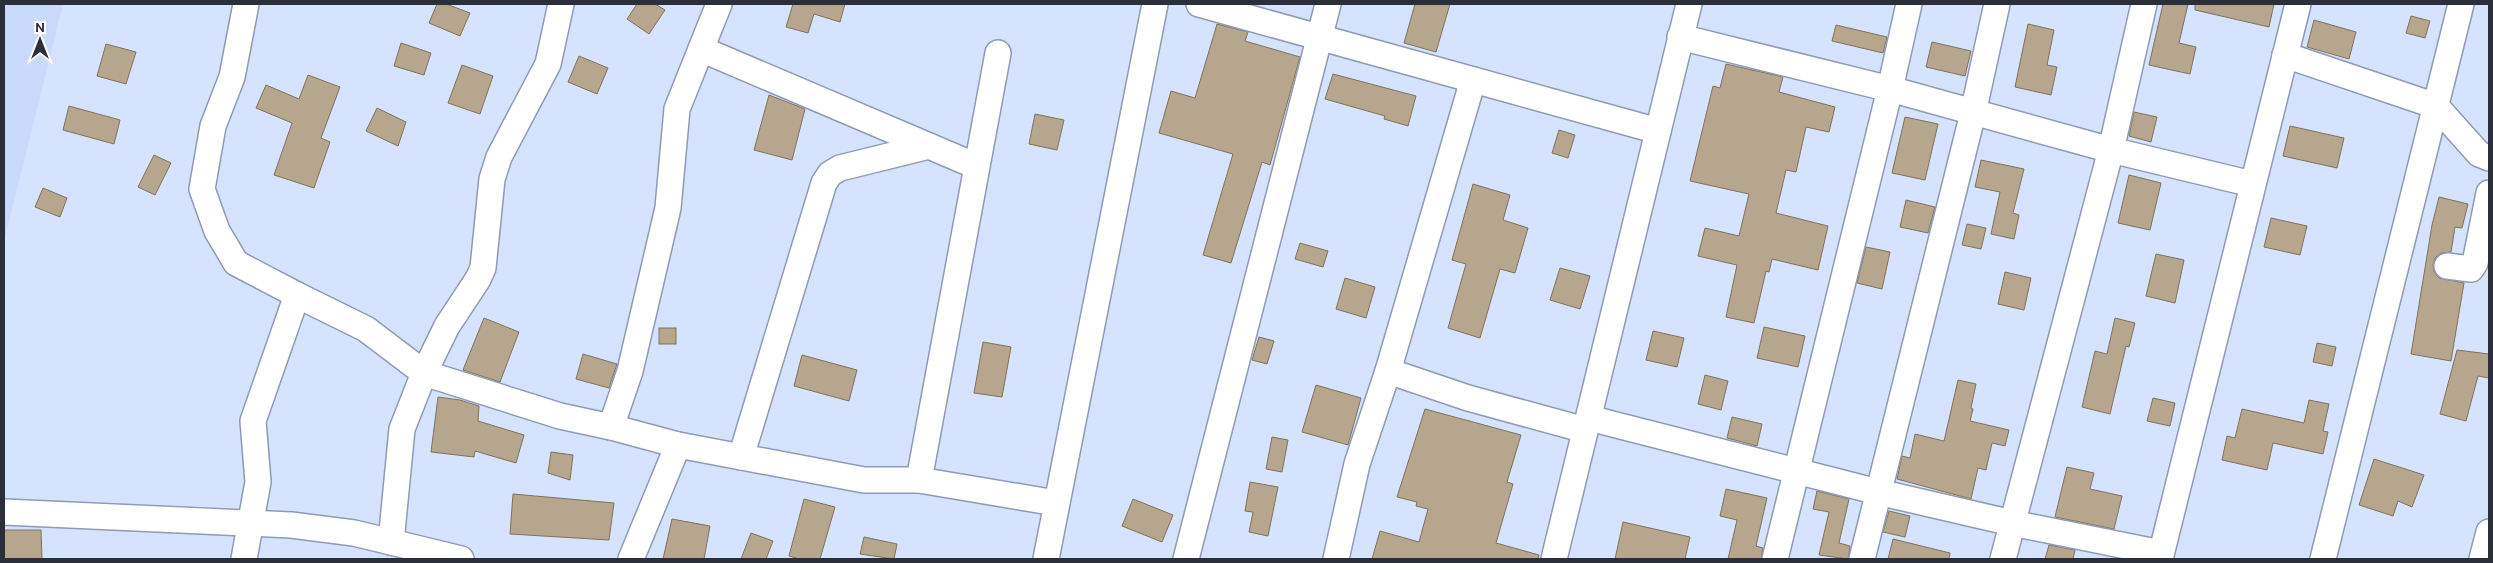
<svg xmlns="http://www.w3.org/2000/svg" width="2493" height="563" font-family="Overpass,sans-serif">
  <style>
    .built { fill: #c9dafc }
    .building { fill: #b5a68d; stroke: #81725a }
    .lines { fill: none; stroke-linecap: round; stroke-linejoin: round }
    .minor-casing { stroke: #8f9bb4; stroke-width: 28 }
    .minor { stroke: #fff; stroke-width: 25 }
  </style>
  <rect width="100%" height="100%" fill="#d6e3fe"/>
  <!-- built -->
  <polygon class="built" points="4,4 63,4 4,241"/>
  <!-- building -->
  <g class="building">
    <polygon points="437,4 446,4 470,13 460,36 429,23"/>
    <polygon points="637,4 655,4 665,10 649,34 627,19"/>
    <polygon points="793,4 845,4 840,22 814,14 808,33 786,27"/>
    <polygon points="1415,4 1450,4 1436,52 1404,43"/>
    <polygon points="2163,4 2188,4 2179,43 2196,47 2190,74 2149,65"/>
    <polygon points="2195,4 2274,4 2269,27 2195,10"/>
    <polygon points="2411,16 2430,21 2425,38 2406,33"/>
    <polygon points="2314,20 2356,32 2349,59 2307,47"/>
    <polygon points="1217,24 1248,32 1245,41 1300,57 1270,165 1262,162 1231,263 1203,255 1233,154 1159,133 1171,91 1195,98"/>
    <polygon points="2028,24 2054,30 2047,65 2057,67 2051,95 2015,87"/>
    <polygon points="1836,25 1887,37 1883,53 1832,41"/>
    <polygon points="1932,42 1971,51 1965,76 1926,67"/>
    <polygon points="401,43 431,53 424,75 394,66"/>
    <polygon points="106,44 136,52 126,84 97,76"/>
    <polygon points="579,56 608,68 597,94 568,82"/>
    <polygon points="1726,64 1783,77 1779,92 1835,107 1829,132 1806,127 1796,172 1786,170 1776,213 1828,226 1818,270 1772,259 1769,272 1766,271 1754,323 1726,317 1737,265 1698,256 1705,228 1739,236 1749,194 1690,181 1713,86 1720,88"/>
    <polygon points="462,65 493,76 480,114 448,103"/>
    <polygon points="1333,74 1416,96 1408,126 1384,119 1385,116 1325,99"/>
    <polygon points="308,75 340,87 321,138 330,142 314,188 274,175 292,123 256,108 266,85 299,99"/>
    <polygon points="769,95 805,109 792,160 754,150"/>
    <polygon points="69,106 120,120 114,144 63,130"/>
    <polygon points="377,108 406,122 398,146 366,131"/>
    <polygon points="2134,112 2157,117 2151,142 2129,136"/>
    <polygon points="1035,114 1064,120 1057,150 1029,144"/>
    <polygon points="1905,117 1938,124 1925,180 1892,173"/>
    <polygon points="2290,126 2344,138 2337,168 2283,156"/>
    <polygon points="1559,130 1575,135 1568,158 1552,153"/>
    <polygon points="154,155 171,163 155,195 138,187"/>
    <polygon points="1981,160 2024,169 2013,213 2019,215 2014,239 1991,234 2000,192 1975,187"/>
    <polygon points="2129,175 2161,183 2150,230 2118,223"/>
    <polygon points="1473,184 1510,195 1503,220 1528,228 1515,273 1500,269 1480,338 1448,328 1466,264 1452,260"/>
    <polygon points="43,188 67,198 60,217 35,207"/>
    <polygon points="2439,197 2468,204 2462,228 2455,227 2451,252 2441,253 2435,258 2433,265 2434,272 2439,278 2464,283 2451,361 2411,354 2432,225"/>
    <polygon points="1906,200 1935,207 1928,233 1900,227"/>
    <polygon points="2271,218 2307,226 2300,255 2264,247"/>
    <polygon points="1967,224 1986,228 1981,249 1962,245"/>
    <polygon points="1300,243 1328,251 1323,267 1295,259"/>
    <polygon points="1866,247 1890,252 1882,289 1857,283"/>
    <polygon points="2156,254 2184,260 2175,303 2146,296"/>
    <polygon points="1560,268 1590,276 1580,309 1550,300"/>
    <polygon points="2005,272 2031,278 2024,310 1998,304"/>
    <polygon points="1345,278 1375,287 1366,318 1336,309"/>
    <polygon points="484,318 519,332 500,382 463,370"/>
    <polygon points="2115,318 2135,323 2129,347 2126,346 2110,414 2082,407 2095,351 2107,354"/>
    <polygon points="1764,327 1805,336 1798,367 1757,358"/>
    <rect x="659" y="328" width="17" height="16"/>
    <polygon points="1653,331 1684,338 1677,367 1646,360"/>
    <polygon points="1259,337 1274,341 1267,364 1252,360"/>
    <polygon points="983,342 1011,347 1002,397 974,393"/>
    <polygon points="2317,343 2336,347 2332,366 2313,362"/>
    <polygon points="2457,350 2489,354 2489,378 2478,376 2466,421 2440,414"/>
    <polygon points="583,354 617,364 609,388 576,379"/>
    <polygon points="802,355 857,370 849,401 794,386"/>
    <polygon points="1705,375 1728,381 1721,410 1698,404"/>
    <polygon points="1958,380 1976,384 1971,408 1973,409 1970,421 2009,430 2005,446 1992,443 1986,470 1978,468 1971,499 1897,479 1902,456 1910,458 1915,434 1944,441"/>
    <polygon points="1316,385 1361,398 1348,445 1302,432"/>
    <polygon points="438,397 460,400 479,406 478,421 524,435 516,463 475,451 474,457 431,452"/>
    <polygon points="2153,398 2175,403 2170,426 2147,421"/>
    <polygon points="2309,400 2329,404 2323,431 2328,432 2323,454 2273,443 2267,470 2222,460 2227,436 2235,438 2242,409 2304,423"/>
    <polygon points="1425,409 1521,435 1507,482 1513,484 1496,543 1539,555 1538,559 1372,559 1380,531 1419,542 1428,509 1416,506 1417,502 1397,497"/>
    <polygon points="1732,417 1762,424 1757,446 1727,438"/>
    <polygon points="1272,437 1288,440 1282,472 1266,469"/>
    <polygon points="551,452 573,455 570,480 548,473"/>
    <polygon points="2374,459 2424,475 2412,507 2398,501 2393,516 2359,505"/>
    <polygon points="2067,467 2094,473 2090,489 2122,496 2114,529 2055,517"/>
    <polygon points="1250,482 1278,487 1268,536 1249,532 1253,512 1245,511"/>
    <polygon points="1726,489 1767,498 1756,546 1763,548 1761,559 1728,559 1737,520 1720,516"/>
    <polygon points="1817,491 1849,499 1839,543 1850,546 1848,559 1819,555 1829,512 1813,509"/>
    <polygon points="513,494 614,503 609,540 510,534"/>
    <polygon points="804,499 835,507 820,559 799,559 789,556"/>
    <polygon points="1133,499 1173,515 1162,542 1122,526"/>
    <polygon points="1889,511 1910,516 1905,537 1883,532"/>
    <polygon points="672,519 710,526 704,559 663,559"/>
    <polygon points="1623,522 1690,537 1685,559 1615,559"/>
    <polygon points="4,530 41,530 42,559 4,559"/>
    <polygon points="751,533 773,541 766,559 741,559"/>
    <polygon points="864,537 897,544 894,559 860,554"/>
    <polygon points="1893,539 1950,553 1949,559 1888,559"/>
    <polygon points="2049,545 2075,550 2073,559 2045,559"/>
  </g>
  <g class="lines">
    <!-- minor casing -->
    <g class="minor-casing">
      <g id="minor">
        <polyline points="246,4 232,77 213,126 202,189 217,231 236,263 297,295"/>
        <polyline points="1199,4 1658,131"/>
        <polyline points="1680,37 1890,89 2111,150 2252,184"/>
        <polyline points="701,49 976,166"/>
        <polyline points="2285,55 2436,106 2479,154 2489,158"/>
        <polyline points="2447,266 2471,269 2475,263 2489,193"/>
        <polyline points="1388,371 1468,398 1585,430"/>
        <polyline points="1589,418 1878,492 2012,523 2161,553"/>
        <polyline points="611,427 630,371 668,208 677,109 719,4"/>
        <polyline points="741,457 824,183 830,174 840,168 929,146"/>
        <polyline points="919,480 998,53"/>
        <polyline points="4,512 291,525 354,533 461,559"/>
        <polyline points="391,542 402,429 424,373 447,326 478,279 483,268 492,179 499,157 548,64 561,4"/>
        <polyline points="244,559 258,482 253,421 297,295 366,329 424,373 560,416 611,427 678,445 864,480 919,480 1056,503"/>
        <polyline points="631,559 678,445"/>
        <polyline points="1046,559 1155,4"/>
        <polyline points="1186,559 1328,4"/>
        <polyline points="1336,559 1357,464 1388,371 1473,80"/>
        <polyline points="1554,559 1689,4"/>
        <polyline points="1775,559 1890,89 1909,4"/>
        <polyline points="1862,559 1973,113 1997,4"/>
        <polyline points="2003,559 2111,150 2144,4"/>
        <polyline points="2160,559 2298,4"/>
        <polyline points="2323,559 2461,4"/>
        <polyline points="2482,559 2489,532"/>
      </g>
    </g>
    <!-- minor -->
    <use href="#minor" class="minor"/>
  </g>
  <!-- border -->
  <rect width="2493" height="563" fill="none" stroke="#2a2f39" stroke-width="10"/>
  <!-- north arrow -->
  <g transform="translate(40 40)" stroke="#ffffff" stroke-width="4" paint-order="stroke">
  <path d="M0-4L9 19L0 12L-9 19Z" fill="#2a2f39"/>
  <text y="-8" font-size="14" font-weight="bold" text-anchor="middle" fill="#2a2f39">N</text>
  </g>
</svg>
